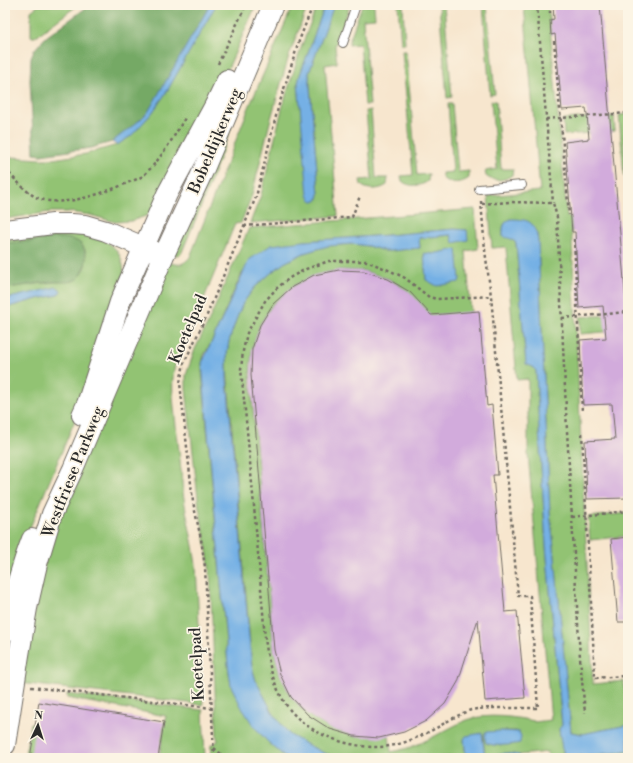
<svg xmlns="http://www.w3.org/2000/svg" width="633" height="763" font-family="'Libre Bodoni',serif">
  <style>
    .green { fill: #92c373; stroke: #5e774f; fill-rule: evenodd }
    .forest { fill: #75a965; stroke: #506a48 }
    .water { fill: #74b0e5; stroke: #506e88 }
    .building { fill: #d2abdc }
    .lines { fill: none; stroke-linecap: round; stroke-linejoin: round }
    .service-casing { stroke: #726c64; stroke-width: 10 }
    .tertiary-casing { stroke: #726c64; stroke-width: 22 }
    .path { stroke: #726c64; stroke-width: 2.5; stroke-dasharray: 3 3; stroke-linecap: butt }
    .service { stroke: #fff; stroke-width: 8 }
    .tertiary { stroke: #fff; stroke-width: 20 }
    .labels { text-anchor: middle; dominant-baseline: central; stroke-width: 3.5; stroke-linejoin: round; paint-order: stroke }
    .street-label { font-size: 16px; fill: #2b2b2b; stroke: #fcf5e5 }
  </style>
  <rect width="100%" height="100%" fill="#fcf5e5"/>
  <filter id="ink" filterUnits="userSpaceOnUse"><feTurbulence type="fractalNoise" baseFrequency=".025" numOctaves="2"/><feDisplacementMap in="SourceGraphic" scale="8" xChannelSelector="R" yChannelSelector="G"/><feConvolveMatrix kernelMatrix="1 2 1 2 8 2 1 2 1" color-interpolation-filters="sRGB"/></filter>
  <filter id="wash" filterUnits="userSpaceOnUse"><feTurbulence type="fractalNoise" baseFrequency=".012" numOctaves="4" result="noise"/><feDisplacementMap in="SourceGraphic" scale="16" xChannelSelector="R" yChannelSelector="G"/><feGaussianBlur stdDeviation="0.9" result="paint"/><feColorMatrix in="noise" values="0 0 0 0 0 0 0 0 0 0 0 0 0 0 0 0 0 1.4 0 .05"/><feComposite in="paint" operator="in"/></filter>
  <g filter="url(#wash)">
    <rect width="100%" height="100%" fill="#f7e6ce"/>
    <!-- green -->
    <g class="green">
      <polygon points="39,5 78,5 35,37 32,37 31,36 31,11"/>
      <polygon points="216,5 256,5 223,80 156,207 146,216 131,221 115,222 90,215 69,212 50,212 5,219 5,55 9,156 11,157 41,159 53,159 86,154 117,145 131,136 152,113 166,93"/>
      <polygon points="278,5 284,5 261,55 236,115 202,204 182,252 180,255 176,255 171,252"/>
      <path d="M293,5H308L288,59L270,122L252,195L241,223L235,224L205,296L177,359C169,380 174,404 176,426C179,448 181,470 183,492C186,516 193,540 196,565L203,705L173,701L19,683L51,535L166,261C176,265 182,267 190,257L247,112Z"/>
      <polygon points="317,5 325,5 300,75 298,83 306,165 318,199 319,194 309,73 334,5 350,5 335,46 337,63 325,65 338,216 250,223 261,195 282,109 287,92 301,48"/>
      <polygon points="362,5 374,5 375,18 363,19 370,105 365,105 360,44 349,45 349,42"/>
      <polygon points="398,5 403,5 405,44 401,44"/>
      <polygon points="439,5 444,5 452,97 447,98"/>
      <polygon points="483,5 487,5 495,94 490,95"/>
      <path d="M524,5H548L567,217H571L581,443L593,684L624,681L628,725L582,734L571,732L554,547L550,513L538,241L537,232L535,228L511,219C502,223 503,228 503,236L510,238L516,243L526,364L533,367L536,371L541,466L546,546L562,726L559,729L564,758H568H548V752L519,755L506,753L492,756L491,758H485L483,734L464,739L466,758H457L456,756L430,758L418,754L405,758H339L324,753L308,745L290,735L281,724L273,713L256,681L252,667L227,368V354L229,341L236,320L243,303L255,287L271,273L284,263L304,253L327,246L353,244L368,246L385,251H391L420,248L419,238L452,235L467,230L454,229L388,235L304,241L242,273L211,343L204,355L202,363V371L228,665L231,686L253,725L267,741L286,758H210L211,745L218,741L217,738L210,573L206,544L199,508L186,389V375L195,349L207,325L249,228L475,209L478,249L466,251L471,312L435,327L409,292L389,279L364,271L339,270L315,275L292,287L273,304L260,325L252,350L250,375L274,650L280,674L291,696L308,715L329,728L353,736L378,737L389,735L391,752C402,750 413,747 423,742C438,735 452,726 467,720C486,713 516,717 534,721V722L551,720L528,454V379L517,380L506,248L505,247L492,248L488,196L540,191ZM457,249L426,280L424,253L432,254ZM502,731H516L514,744C505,744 494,747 486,743L485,735Z"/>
      <path d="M402,51H406L417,175L429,174L428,181C421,187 408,187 402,181L401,176L413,175Z"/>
      <path d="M491,101H496L501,169H513L512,175C505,181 492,182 486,176L485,171L497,169Z"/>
      <path d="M448,104H452L458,172L469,171V178C462,184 449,184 442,178V173L453,172Z"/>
      <path d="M371,110L376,178H388L387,185C380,190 367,191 361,185L360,180L372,179L366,111Z"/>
      <polygon points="628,114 628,141 624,142 627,172 628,172 628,176 624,176 619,115"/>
      <polygon points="614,116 615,131 564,135 563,119"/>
      <path d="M57,232C87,234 122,235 124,273L83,401L29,530L16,567L5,612V308L37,299L58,295L5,299V288L52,282L73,281L85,269C85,263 87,255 85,250C78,232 44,240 30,241C22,242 13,243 5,243V240Z"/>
      <polygon points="628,314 628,330 580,334 580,317"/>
      <polygon points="628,513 628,536 590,540 588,517"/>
      <polygon points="67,694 203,710 205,758 159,758 166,716 67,698"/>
      <polygon points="31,723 42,725 36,758 24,758"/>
      <path d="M628,750V758H570V757C590,754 609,755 628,750Z"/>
    </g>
    <!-- forest -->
    <g class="forest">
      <polygon points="90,5 210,5 154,102 148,112 140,120 112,142 91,148 41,155 34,154 30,81 31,57 34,50 46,37"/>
      <path d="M49,238C58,237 74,237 81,244C90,254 86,277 73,281C67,283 57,281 51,282C36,283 20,287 5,288V243L32,241Z"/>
    </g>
    <!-- water -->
    <g class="water">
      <polygon points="210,5 216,5 166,93 152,113 131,136 117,145 112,142 140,120 148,112"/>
      <polygon points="325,5 334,5 309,73 309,76 319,194 318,199 317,201 313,201 310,199 308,195 298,83 300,75"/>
      <path d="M511,219C530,219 535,222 538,241L550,513L554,547L571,732L582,734L628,725V750C609,755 590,754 571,757L570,758H564L563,750L562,749L559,729L562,725L546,546L541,466L536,371L533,367L526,364L516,243C513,239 509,238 503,237C503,228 502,223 511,219Z"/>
      <polygon points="454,229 467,230 468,240 453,243 451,235 419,238 420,248 391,251 385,251 368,246 353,244 328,246 304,253 284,263 271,273 255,287 243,303 236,320 229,341 227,354 227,379 250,648 252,667 256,681 273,713 281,724 290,735 308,745 324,753 339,758 286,758 267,741 253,725 242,708 231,686 228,665 202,363 249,260 271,245 304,241 388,235"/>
      <polygon points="457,249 460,279 459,282 437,286 426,280 424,253 432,254"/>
      <polygon points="57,287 60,289 61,291 58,295 37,299 5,308 5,299"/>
      <path d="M502,731L519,732L521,736L520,743C511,745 494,747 486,743L485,739V732Z"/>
      <polygon points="482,733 485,758 466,758 464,739 466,736"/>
      <polygon points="506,753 519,755 522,758 491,758 492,756"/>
    </g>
    <g id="blocks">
      <!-- building -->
      <g class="building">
        <polygon points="553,5 600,5 628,326 628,498 587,499 585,441 615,439 612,404 583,405 580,340 606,338 603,306 579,308 575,232 572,232 565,142 589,139 587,114 586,108 562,110 555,34 551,35 550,20 554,19"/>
        <polygon points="339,270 364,271 388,279 410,292 431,315 479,311 487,406 492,405 498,475 493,475 505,612 517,611 525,698 485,701 478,619 458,682 445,704 426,721 404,732 379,738 354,736 330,729 308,715 291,697 280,674 274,650 251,375 252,349 260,325 273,304 292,287 314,275"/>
        <polygon points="628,537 628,622 618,622 611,539"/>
        <polygon points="39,702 164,722 158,758 30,758"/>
      </g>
    </g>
  </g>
  <g filter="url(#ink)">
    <use href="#blocks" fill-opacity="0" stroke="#726c64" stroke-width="1"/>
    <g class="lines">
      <!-- service casing -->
      <g class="service-casing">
        <g id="service">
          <polyline points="343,43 356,5"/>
          <polyline points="479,189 522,185"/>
        </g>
      </g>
      <!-- tertiary casing -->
      <g class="tertiary-casing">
        <g id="tertiary">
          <polyline points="5,230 53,224 72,224 85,225 106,231 155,252"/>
          <polyline points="82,415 87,404 120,302 167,194 215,105 227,80"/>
          <path d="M5,632C12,601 20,570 32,539"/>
          <polyline points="5,745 19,655 27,608 37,564 52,514 73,469 164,255 203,171 273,5"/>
        </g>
      </g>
      <!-- path -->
      <g class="path">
        <polyline points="537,5 553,203"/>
        <polyline points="550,5 550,13"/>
        <polyline points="554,41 569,215"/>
        <polyline points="218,64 246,5"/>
        <polyline points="546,119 628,113"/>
        <path d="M5,169C14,178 23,189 34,196C58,210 101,194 125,184C131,181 139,179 144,175C161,159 173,138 185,118"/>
        <path d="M481,201L485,250L491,296L518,596H530L538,708C526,708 514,708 501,708C491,708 481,708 471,710C459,714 448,721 438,727C418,738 396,748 374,747C343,746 305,732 287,706C268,678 265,644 263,612C261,592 260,573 258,553C253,492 247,430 241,369L243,351L247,333L265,301L277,288L291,277L306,269L329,261H366L391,271L405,278L429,297L437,299L491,296"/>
        <polyline points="482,204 509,202 553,203 557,217 567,431 580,658 585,713"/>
        <polyline points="244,226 352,217 360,196"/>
        <polyline points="574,239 582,412"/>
        <polyline points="562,318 628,312"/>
        <polyline points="582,433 595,678 625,676"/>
        <polyline points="572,517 628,511"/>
        <polyline points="31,687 212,708"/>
        <polyline points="214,748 226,758"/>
        <polyline points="214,758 205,567 201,539 193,502 180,383 184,363 207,315 256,197 278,108 299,41 313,5"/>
      </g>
      <!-- service -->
      <use href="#service" class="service"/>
      <!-- tertiary -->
      <use href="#tertiary" class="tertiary"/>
    </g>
  </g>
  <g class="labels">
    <!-- street labels -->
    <g class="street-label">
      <text transform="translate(215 141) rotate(-67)">Bobeldijkerweg</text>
      <text transform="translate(188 329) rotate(-67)">Koetelpad</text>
      <text transform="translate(73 472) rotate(-68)">Westfriese Parkweg</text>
      <text transform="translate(197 664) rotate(-93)">Koetelpad</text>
    </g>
  </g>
  <!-- margin -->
  <rect width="633" height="763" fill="none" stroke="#fcf5e5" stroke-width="20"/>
  <!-- north arrow -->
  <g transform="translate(38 725) rotate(4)" stroke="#fcf5e5" stroke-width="3" paint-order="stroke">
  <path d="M0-3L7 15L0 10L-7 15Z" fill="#2b2b2b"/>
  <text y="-6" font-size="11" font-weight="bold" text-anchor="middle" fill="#2b2b2b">N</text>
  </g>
</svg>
